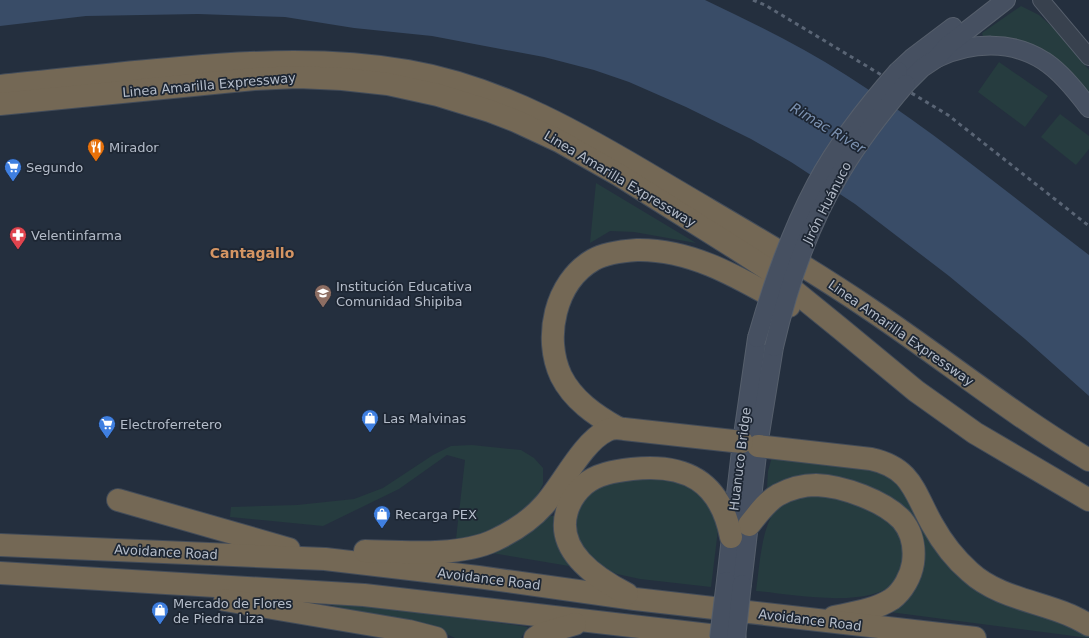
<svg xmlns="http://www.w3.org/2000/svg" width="1089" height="638" font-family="'DejaVu Sans',sans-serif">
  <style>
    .green { fill: #263c3f }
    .water { fill: #394c67 }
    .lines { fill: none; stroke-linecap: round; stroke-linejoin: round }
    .tertiary-casing { stroke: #565f6c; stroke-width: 18 }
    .secondary-casing { stroke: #565f6c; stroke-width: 20 }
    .motorway-casing { stroke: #434c59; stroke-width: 24 }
    .tertiary { stroke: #38414e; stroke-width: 16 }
    .secondary { stroke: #465061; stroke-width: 18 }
    .motorway { stroke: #746855; stroke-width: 22 }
    .rail { stroke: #5a6575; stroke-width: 3; stroke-dasharray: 4 4; stroke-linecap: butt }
    .secondary-bridge-casing { stroke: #565f6c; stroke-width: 20; stroke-linecap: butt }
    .secondary-bridge { stroke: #465061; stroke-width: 18 }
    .labels { text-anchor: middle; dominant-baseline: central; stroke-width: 3.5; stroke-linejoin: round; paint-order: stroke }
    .street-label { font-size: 13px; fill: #b4bcc9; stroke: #1d2633 }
    .poi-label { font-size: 13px; fill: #b4bcc9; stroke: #1d2633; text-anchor: start }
    .water-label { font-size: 14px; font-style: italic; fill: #7c92b1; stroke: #1d2633 }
    .neighbourhood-label { font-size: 14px; font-weight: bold; fill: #d59563; stroke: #1d2633 }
  </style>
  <rect width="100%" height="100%" fill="#242f3e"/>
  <!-- green -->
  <g class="green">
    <polygon points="1021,6 1039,15 1059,33 1089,70 1089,97 1055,61 984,40 982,33"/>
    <polygon points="999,62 1048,96 1025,127 978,92"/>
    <polygon points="1060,114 1089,136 1089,149 1076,165 1041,137"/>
    <polygon points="596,183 696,243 634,232 610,231 590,243"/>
    <polygon points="472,445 521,450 534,458 543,468 543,484 531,508 518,519 468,539 456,539 465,460 447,455 399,489 323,526 230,517 231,507 297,505 354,499 383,488 433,455 451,446"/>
    <polygon points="772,457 892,472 943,553 1089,630 1089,638 882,611 894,604 914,524 811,474 790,477 773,487 767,489 768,471"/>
    <polygon points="650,475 693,482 715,512 718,530 711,587 640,579 617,574 599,566 585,557 573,525 578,505 598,486"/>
    <path d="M797,493L841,495L890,516L908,543C906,552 904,569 900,576C879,612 791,594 756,591C760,564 761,522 781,503C785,499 793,496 797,493Z"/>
    <polygon points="550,516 558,516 575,567 492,553 531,532"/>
    <polygon points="318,602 397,608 528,627 521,638 455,638 438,630"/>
  </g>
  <!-- water -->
  <path class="water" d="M0,0H705C753,23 801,46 846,75C931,129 1009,194 1089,255V396L1025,339L949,276L855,204L791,162L751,139L686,107L629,82L594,70L544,57L432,36L354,28L285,17L198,14L86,16L0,26Z"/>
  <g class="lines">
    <!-- tertiary casing -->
    <g class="tertiary-casing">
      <polyline id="tertiary" points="1041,0 1089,57"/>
    </g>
    <!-- secondary casing -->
    <g class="secondary-casing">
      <g id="secondary">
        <path d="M937,58C971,42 1012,40 1044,61C1060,71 1077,92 1089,108"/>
        <polyline points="898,71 912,58 953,27"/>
        <polyline points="906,84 922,68 937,58 947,46 1006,0"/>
        <polyline points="726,581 742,442 757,338"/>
        <polyline points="742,584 758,446 774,347"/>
      </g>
    </g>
    <!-- motorway casing -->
    <g class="motorway-casing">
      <g id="motorway">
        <path d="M0,86C60,80 120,73 180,68C256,61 332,58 408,71C501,87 585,136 665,184C734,225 805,265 871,310C944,359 1013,415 1089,460"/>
        <polyline points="0,104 254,79 298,77 342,79 388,84 438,95 490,111 516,121 559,141 619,175 735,248 766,268 841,329 916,391 975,433 1089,500"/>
        <path d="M618,428C595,415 573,400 561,376C543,338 555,282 593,260C605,253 622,251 637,250C693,249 741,279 789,306"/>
        <path d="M758,446L871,459C912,468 914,492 932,524C942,542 955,559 970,572C996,596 1035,601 1067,614C1075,617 1082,621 1089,625"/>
        <polyline points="118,500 289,549"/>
        <path d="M749,525C758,514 766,502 778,495C789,489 804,485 816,485C843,486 884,501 902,520C912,532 915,548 913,563C911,576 903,591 892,599C875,610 853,613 834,617"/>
        <polyline points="0,545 325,559 478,577 635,599 975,638"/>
        <path d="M365,551C403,552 460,557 495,540C514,531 530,521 544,505C562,485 583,442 606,431C611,428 618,428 624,429L742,442"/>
        <polyline points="0,573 364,595 735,638"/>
        <path d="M627,594C596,578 555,551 567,511C570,501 576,492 584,485C596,474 615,471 632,469C686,463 720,481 731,537"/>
        <polyline points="225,600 409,631 436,638"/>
        <polyline points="535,638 541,634 575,624"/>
      </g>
    </g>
    <!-- tertiary -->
    <use href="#tertiary" class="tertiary"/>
    <!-- secondary -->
    <use href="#secondary" class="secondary"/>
    <!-- motorway -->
    <use href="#motorway" class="motorway"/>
    <!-- rail -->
    <polyline class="rail" points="753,0 765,5 948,115 1089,226"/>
    <!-- secondary-bridge casing -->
    <g class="secondary-bridge-casing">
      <g id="secondary-bridge">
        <path d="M757,338C772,285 790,233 816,184C838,143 867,106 898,71"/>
        <path d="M774,347C788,286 808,226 841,172C860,140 882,112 906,84"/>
        <polyline points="719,638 726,581"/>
        <polyline points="736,638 742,584"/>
      </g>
    </g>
    <!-- secondary-bridge -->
    <use href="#secondary-bridge" class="secondary-bridge"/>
  </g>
  <!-- icons -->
  <defs>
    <g id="restaurant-pin" transform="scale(0.9)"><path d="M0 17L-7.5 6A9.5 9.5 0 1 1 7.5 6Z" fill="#e8710a" stroke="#1d2633"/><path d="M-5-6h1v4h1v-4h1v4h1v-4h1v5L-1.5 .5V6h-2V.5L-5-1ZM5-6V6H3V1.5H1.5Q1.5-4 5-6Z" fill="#fff"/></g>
    <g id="supermarket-pin" transform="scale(0.9)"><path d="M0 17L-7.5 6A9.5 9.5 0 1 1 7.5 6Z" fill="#3f7fe0" stroke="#1d2633"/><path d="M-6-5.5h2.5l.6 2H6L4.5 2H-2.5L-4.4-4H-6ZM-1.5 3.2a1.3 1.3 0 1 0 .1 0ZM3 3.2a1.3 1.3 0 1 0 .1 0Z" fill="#fff"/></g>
    <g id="pharmacy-pin" transform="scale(0.9)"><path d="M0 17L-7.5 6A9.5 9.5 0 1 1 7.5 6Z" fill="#e0444e" stroke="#1d2633"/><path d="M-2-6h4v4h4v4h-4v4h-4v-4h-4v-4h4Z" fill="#fff"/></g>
    <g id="school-pin" transform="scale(0.9)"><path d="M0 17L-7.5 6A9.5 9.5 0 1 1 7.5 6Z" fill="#8d6e63" stroke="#1d2633"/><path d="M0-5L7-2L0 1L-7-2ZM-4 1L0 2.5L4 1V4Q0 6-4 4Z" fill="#fff"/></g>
    <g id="shop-pin" transform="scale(0.9)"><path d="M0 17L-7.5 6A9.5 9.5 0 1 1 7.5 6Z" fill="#3f7fe0" stroke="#1d2633"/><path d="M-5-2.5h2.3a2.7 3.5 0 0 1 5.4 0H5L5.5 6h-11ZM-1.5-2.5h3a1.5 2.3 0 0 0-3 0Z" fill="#fff"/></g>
  </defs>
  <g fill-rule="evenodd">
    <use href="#restaurant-pin" x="96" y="147"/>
    <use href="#supermarket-pin" x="13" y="167"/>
    <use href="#pharmacy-pin" x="18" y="235"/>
    <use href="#school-pin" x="323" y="293"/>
    <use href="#shop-pin" x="370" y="418"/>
    <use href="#supermarket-pin" x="107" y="424"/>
    <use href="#shop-pin" x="382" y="514"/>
    <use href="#shop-pin" x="160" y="610"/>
  </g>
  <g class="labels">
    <!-- street labels -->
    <g class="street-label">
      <text transform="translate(209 85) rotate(-5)">Linea Amarilla Expressway</text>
      <text transform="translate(620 179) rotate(31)">Linea Amarilla Expressway</text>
      <text transform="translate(827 203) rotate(-63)">Jirón Huánuco</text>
      <text transform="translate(901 333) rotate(35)">Linea Amarilla Expressway</text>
      <text transform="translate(740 459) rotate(-83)">Huanuco Bridge</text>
      <text transform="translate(166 552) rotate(3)">Avoidance Road</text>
      <text transform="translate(489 579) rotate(7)">Avoidance Road</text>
      <text transform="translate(810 620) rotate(7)">Avoidance Road</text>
    </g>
    <!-- poi labels -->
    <g class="poi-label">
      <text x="109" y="147">Mirador</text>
      <text x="26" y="167">Segundo</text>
      <text x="31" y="235">Velentinfarma</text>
      <text x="336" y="286">Institución Educativa<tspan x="336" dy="15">Comunidad Shipiba</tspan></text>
      <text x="383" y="418">Las Malvinas</text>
      <text x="120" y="424">Electroferretero</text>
      <text x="395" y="514">Recarga PEX</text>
      <text x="173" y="603">Mercado de Flores<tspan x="173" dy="15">de Piedra Liza</tspan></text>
    </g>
    <!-- water labels -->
    <g class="water-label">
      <text transform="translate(828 128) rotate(31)">Rimac River</text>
    </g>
    <!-- neighbourhood labels -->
    <g class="neighbourhood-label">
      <text x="252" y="253">Cantagallo</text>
    </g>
  </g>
</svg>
